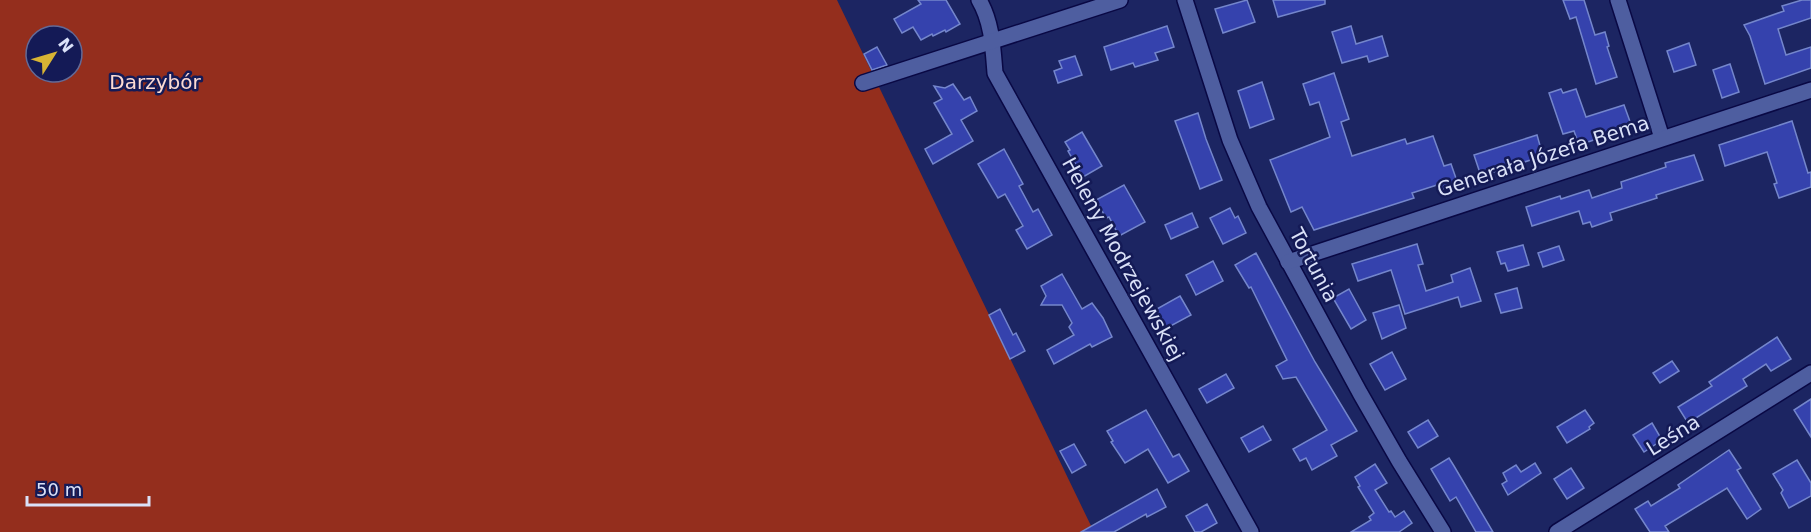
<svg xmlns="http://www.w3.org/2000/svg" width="1811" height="532" font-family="'DejaVu Sans',sans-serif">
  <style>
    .green { fill: #942e1d; fill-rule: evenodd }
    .building { fill: #3542ad; stroke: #7486cc; stroke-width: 1.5 }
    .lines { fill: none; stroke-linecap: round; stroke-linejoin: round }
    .minor-casing { stroke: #090844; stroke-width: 18 }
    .minor { stroke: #4e5ea0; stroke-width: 15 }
    .labels { text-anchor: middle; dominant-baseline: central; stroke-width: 5; stroke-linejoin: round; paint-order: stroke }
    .park-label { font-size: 20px; fill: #fcdad2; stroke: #141a56 }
    .street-label { font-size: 20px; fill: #dae1f8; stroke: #141a56 }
  </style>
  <rect width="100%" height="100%" fill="#1c2562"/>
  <!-- green -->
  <path class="green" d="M0,0H837L1094,532H0ZM36,36H72V72H36Z"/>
  <!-- building -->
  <g class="building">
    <polygon points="918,0 946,0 960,24 946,32 945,30 933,36 932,34 921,40 913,27 902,33 894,19 921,4"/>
    <polygon points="1247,0 1255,22 1223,33 1215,9"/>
    <polygon points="1273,0 1325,0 1325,4 1278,17"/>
    <polygon points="1563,0 1584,0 1595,35 1605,32 1609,46 1607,47 1617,77 1596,84 1576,17 1570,19"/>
    <polygon points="1802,0 1811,0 1811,18 1778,29 1786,55 1811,47 1811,68 1765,84 1750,36 1744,25 1784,11 1782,6"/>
    <polygon points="1167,26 1174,47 1155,53 1158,60 1135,67 1133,63 1111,70 1104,47"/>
    <polygon points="1351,26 1356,44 1382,36 1388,56 1369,62 1367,56 1342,63 1332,32"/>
    <polygon points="1689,43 1696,65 1674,72 1667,51"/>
    <polygon points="877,47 887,65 872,70 864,54"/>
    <polygon points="1075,56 1082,75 1058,83 1054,71 1062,68 1059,61"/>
    <polygon points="1730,64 1739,92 1722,98 1713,70"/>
    <polygon points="1334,73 1349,119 1341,122 1352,156 1405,139 1407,144 1433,136 1444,166 1451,164 1458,184 1438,191 1437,185 1412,193 1414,198 1314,230 1302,207 1291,212 1270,160 1330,137 1319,102 1310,105 1303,84"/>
    <polygon points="1262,82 1274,119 1250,128 1238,91"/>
    <polygon points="953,84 964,100 970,97 977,111 961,120 973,141 933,164 925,149 952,134 934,103 942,99 934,86 945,88"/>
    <polygon points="1561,89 1563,93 1576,89 1586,117 1624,105 1632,127 1579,145 1574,131 1563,134 1549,93"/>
    <polygon points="1198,113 1206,139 1222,180 1200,189 1175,121"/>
    <polygon points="1792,121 1808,173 1811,172 1811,187 1779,198 1774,184 1777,183 1767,152 1725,166 1719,145"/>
    <polygon points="1082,132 1102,166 1083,177 1068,151 1070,150 1065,142"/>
    <polygon points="1537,135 1543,156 1481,176 1474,155"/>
    <polygon points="1004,149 1023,184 1019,186 1033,212 1038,209 1052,235 1027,249 1016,230 1023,226 1005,194 998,198 978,164"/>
    <polygon points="1694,155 1703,180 1656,195 1657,198 1610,213 1612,220 1592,227 1590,222 1583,224 1579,211 1532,226 1526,207 1560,196 1561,199 1589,190 1592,198 1622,188 1621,182 1666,167 1665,163"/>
    <polygon points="1124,185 1145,222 1119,236 1109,217 1106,218 1096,200"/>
    <polygon points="1230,208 1235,218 1238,216 1246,233 1223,244 1210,218"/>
    <polygon points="1192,213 1198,227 1171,239 1165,225"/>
    <polygon points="1417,244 1423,264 1418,265 1426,291 1453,282 1451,275 1470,268 1481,301 1461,307 1458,297 1405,314 1391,270 1358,281 1352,264"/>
    <polygon points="1523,245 1529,265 1508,271 1505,263 1501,264 1497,252"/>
    <polygon points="1559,246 1564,260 1543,267 1538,253"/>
    <polygon points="1256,253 1315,362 1357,431 1331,445 1337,456 1312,470 1306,458 1300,461 1293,449 1327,430 1296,377 1283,379 1276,366 1287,360 1251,287 1249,288 1235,265"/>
    <polygon points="1213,261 1223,281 1196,295 1186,275"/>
    <polygon points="1062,274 1082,309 1092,303 1103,318 1112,337 1092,347 1090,344 1054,364 1047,350 1074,335 1069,327 1072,323 1062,305 1041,305 1046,296 1041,286"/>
    <polygon points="1517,288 1522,308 1501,313 1495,294"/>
    <polygon points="1349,289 1366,320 1351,329 1333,298"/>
    <polygon points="1180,296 1191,315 1165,329 1155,310"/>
    <polygon points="1399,305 1406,328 1382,339 1373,313"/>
    <polygon points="1000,309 1013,335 1016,333 1025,351 1010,359 989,315"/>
    <polygon points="1777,337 1791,359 1771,371 1766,364 1743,379 1747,386 1688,423 1678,407 1712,386 1709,382"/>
    <polygon points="1392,352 1406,379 1385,390 1370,364"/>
    <polygon points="1672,361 1679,371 1660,383 1653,373"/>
    <polygon points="1226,374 1234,388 1207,403 1199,389"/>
    <polygon points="1811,399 1811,437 1794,410"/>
    <polygon points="1146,410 1173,457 1179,454 1189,471 1168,483 1148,449 1125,463 1111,442 1113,441 1107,431"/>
    <polygon points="1585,410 1594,423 1589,427 1590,429 1567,443 1557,427"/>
    <polygon points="1428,420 1438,436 1418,448 1408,432"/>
    <polygon points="1652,423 1662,440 1644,452 1633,435"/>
    <polygon points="1263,426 1271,440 1249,452 1241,438"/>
    <polygon points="1074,444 1086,465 1072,473 1060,451"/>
    <polygon points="1729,450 1741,468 1737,470 1761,509 1747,519 1727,488 1665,526 1669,532 1650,532 1635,509 1648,501 1651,506 1680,488 1678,485"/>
    <polygon points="1449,458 1454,466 1493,532 1476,532 1456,497 1450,501 1431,469"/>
    <polygon points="1797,460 1811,483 1811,496 1789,508 1781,493 1783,490 1773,474"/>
    <polygon points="1535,463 1541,473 1508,495 1502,484 1507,481 1503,473 1516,465 1521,472"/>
    <polygon points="1375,464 1387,483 1375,490 1389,512 1391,511 1395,517 1404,511 1412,523 1399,532 1351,532 1371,520 1369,517 1374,513 1358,487 1360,486 1355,477"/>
    <polygon points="1571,468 1584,488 1567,499 1554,479"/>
    <polygon points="1157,489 1166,507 1147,517 1146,514 1114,532 1081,532"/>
    <polygon points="1207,504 1217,523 1201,532 1195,532 1186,516"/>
  </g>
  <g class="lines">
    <!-- minor casing -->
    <g class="minor-casing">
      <g id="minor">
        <path d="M979,0C992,22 993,48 995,73L1251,532"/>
        <polyline points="1185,0 1230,140 1259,207 1360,393 1399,461 1443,532"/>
        <polyline points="1618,0 1662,138"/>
        <polyline points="863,83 1120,0"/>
        <polyline points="1288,262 1811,90"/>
        <polyline points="1557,532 1811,373"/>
      </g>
    </g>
    <!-- minor -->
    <use href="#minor" class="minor"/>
  </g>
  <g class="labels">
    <!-- park labels -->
    <g class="park-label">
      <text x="155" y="82">Darzybór</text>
    </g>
    <!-- street labels -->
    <g class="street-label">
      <text transform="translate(1543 156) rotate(-18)">Generała Józefa Bema</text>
      <text transform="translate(1123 259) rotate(61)">Heleny Modrzejewskiej</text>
      <text transform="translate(1314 265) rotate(62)">Tortunia</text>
      <text transform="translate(1673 435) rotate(-32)">Leśna</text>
    </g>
  </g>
  <!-- north arrow -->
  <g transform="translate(54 54) rotate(53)"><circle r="28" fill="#141a56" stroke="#636a97" stroke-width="1.5"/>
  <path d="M0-4.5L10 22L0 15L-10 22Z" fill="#d8b434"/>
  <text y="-9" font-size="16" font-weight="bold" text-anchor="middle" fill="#dae1f8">N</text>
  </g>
  <!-- scale -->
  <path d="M27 496v9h122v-9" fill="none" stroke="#dae1f8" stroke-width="3"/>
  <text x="36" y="496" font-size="18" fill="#dae1f8" stroke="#141a56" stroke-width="4.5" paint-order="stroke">50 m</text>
</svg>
